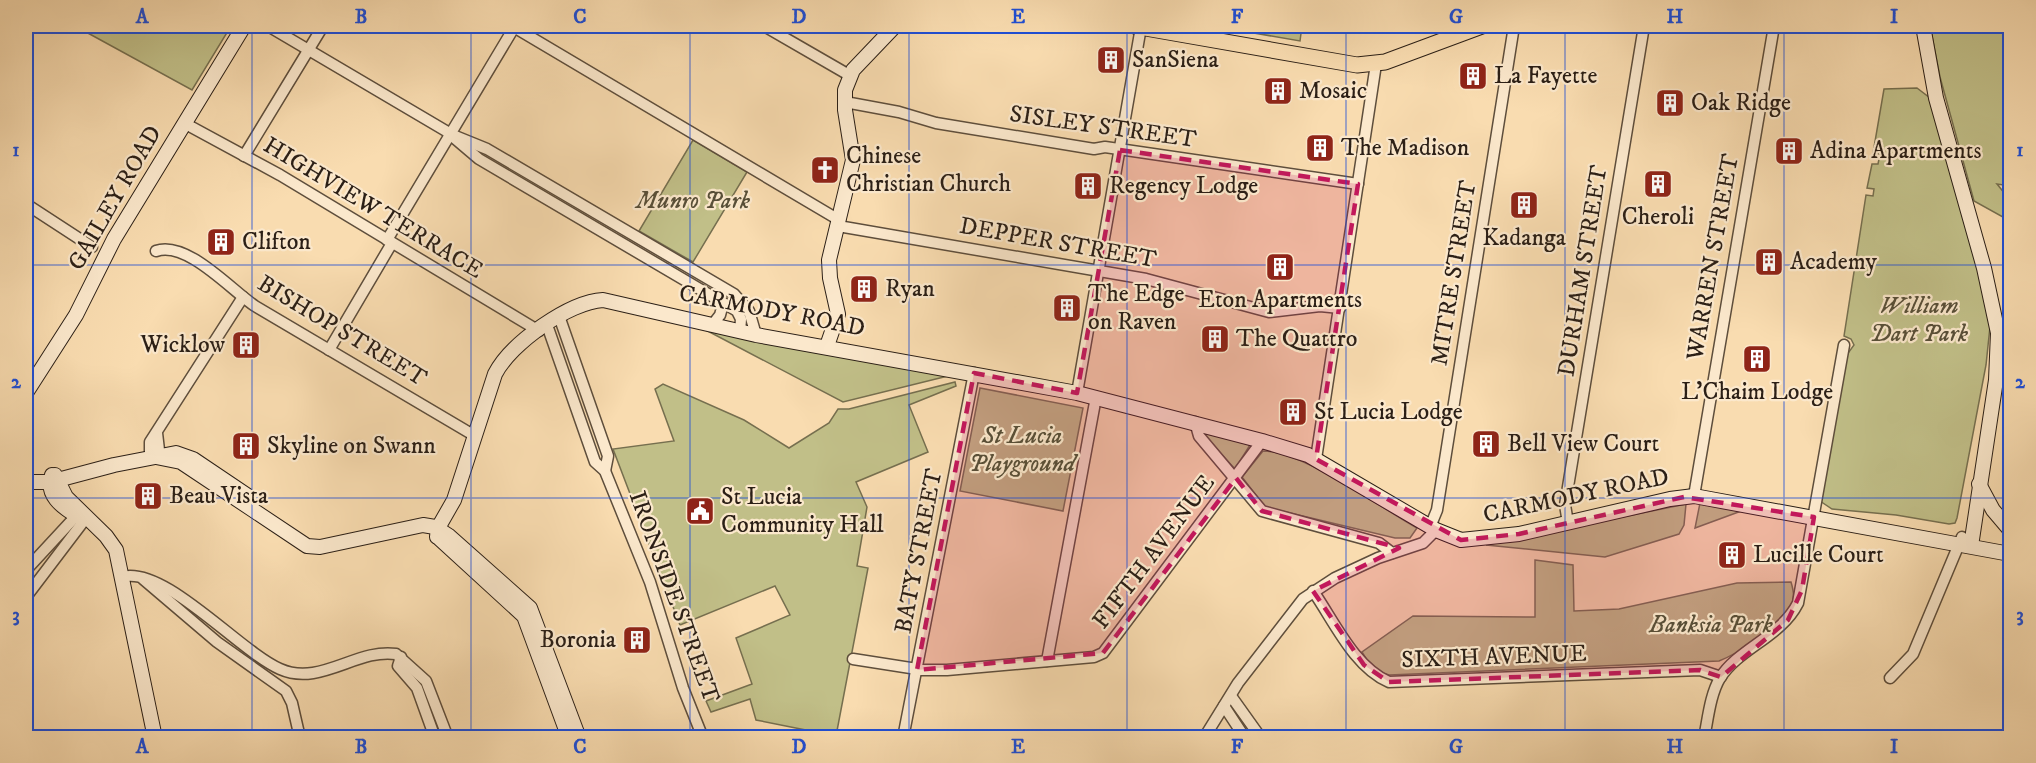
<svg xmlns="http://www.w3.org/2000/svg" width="2036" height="763" font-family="'IM FELL DW Pica',serif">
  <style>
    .green { fill: #c1bf88; stroke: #766f4f; stroke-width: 1.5 }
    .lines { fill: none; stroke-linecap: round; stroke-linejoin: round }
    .street-casing { stroke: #5e4e3c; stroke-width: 13 }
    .secondary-casing { stroke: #2b1f16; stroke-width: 16 }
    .primary-casing { stroke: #2b1f16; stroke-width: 17 }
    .street { stroke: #fbe8cc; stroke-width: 10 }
    .secondary { stroke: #fbe8cc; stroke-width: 14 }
    .primary { stroke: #f9dcb0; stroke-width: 15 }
    .marked { fill: #c2185b; fill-opacity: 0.2; stroke: #c2185b; stroke-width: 4.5; stroke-dasharray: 12 8; stroke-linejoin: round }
    .grid { fill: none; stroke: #1d4ed8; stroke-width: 1.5; stroke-opacity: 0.55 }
    .labels { text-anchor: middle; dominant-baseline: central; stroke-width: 4.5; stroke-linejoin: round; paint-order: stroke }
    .poi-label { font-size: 24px; fill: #2b1f16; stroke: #fbe8cc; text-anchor: start }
    .street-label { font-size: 24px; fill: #2b1f16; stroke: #fbe8cc }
    .park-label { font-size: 24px; font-style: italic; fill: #584f38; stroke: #fbe8cc }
    .neatline { fill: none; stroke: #1d4ed8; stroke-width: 2 }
    .grid-label { font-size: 20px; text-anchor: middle; font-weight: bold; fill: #1d4ed8 }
  </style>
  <rect width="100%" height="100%" fill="#f9dcb0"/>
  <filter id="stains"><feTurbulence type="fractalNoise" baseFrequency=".00333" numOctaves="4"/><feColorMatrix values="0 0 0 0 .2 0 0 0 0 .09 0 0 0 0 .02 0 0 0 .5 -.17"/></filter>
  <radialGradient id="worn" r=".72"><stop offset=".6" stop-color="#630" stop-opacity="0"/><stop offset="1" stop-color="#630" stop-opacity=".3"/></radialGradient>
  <!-- green -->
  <g class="green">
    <polygon points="75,26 231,26 192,90"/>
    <polygon points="1214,26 1302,26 1300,41"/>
    <polygon points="1930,26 2010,26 2010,186 1997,184 2010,200 2010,221 1974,201 1940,77"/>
    <polygon points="1917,88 1930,98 1991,317 1986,365 1957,518 1955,523 1949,524 1896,515 1832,509 1820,501 1846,356 1854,345 1851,339 1844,336 1866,195 1873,196 1874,189 1867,188 1872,164 1878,164 1880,154 1873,153 1884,89"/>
    <polygon points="693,140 747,172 693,262 639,231"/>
    <polygon points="702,328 952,375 843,402"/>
    <polygon points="955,382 956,386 909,405 928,452 856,482 867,507 857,566 868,568 836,736 756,720 750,699 711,712 706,701 752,684 736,638 790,615 775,586 680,625 613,449 674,441 655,389 663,384 744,420 789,448 829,423 838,409 849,409"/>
    <polygon points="980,388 1083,408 1063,511 960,491"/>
    <polygon points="1211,433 1250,445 1235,469 1203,434"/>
    <path d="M1263,451C1304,451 1379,507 1417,528L1410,538H1395L1265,507L1242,477Z"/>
    <polygon points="1700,503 1744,510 1695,528"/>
    <polygon points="1686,504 1684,525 1679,534 1605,557 1486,545"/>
    <path d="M1535,560L1573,565L1574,611L1619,609L1737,583L1791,582C1794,592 1795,599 1790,609C1781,626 1737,654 1719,661L1389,675L1373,670L1362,652L1413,616L1535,617Z"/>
  </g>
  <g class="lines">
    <!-- street casing -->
    <g class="street-casing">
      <g id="street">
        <polyline points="268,26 446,131 479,159 737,311 741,319 740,332"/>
        <polyline points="512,26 839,220"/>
        <polyline points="764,26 849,75"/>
        <polyline points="845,102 899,112 936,123 1094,149 1105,147 1358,184"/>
        <polyline points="184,123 280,175 539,331"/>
        <polyline points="455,136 487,149 734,294 749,311 756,335"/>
        <polyline points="244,156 323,26"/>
        <polyline points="26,204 92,247"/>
        <polyline points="838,226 1146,279 1269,312 1320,306 1340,308"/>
        <polyline points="387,240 515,26"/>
        <path d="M156,251C187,240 232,291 255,306L475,436"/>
        <polyline points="559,316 608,456 605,471"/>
        <polyline points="713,324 720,315 723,304"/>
        <polyline points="547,325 595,462 605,471 650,582 683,688 703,738"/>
        <polyline points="329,350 392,243"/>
        <polyline points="1077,393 1141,27"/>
        <polyline points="1195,422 1199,436 1262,511 1379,543 1392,553"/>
        <polyline points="157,433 159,450 156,457 150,452 150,442 243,297"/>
        <polyline points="1316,459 1376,64"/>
        <polyline points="1694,496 1774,26"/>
        <polyline points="1568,523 1565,505 1644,26"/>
        <polyline points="1430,527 1437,510 1514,26"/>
        <polyline points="26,570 76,516"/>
        <path d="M122,577C164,565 239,651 280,669C320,687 357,648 396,654L426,681L448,738"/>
        <polyline points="143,579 217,642 286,691 292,703 300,738"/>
        <path d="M1313,591C1334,621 1354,667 1389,682L1700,670L1721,677"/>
        <polyline points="26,597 86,518"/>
        <polyline points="401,657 398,666 417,688 435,738"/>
        <polyline points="853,659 917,669"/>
        <polyline points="1047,661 1096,397"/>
        <polyline points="917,670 947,670 1094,657 1103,653 1262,441"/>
        <polyline points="1890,678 1913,654 1962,537"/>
        <polyline points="1231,696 1261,738"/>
        <polyline points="1224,706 1245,738"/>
        <polyline points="26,724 29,738"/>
        <polyline points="903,738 974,373"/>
        <polyline points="1204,738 1238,683 1303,599 1335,578 1378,558 1423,543 1436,530"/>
        <path d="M1704,738C1708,719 1710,695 1720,678C1739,648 1781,637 1798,603L1844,345"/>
      </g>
    </g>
    <!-- secondary casing -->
    <g class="secondary-casing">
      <g id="secondary">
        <polyline points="1923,26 1936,98 1984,268 1998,333 1996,380 1971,546"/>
        <polyline points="827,346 838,314 830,278 829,260 853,160 845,110 845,90 853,70 895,26"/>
        <polyline points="26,393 76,315 114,239 244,26"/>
        <polyline points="156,457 181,462 307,546 320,547 423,525 435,527 449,536 530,608 579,738"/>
        <path d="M52,475C45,495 62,507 77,516"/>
        <polyline points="55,475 66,497 106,536 116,550 155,738"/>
        <polyline points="26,482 50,482 114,465 176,453 193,459 254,500"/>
        <polyline points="1979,484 1993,510 2010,530"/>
        <path d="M437,537L438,528L454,500L495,374C511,343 569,302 603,300L756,335L1077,393L1262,441L1308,455L1436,530L1461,540L1519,534L1670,499L1694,496L2010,554"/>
        <polyline points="440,539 524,616 569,738"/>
      </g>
    </g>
    <!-- primary casing -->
    <g class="primary-casing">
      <polyline id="primary" points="1134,26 1357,65 1385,62 1482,26"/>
    </g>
    <!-- street -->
    <use href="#street" class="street"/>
    <!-- secondary -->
    <use href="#secondary" class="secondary"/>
    <!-- primary -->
    <use href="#primary" class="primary"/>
  </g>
  <!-- marked area -->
  <path class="marked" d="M1120,150L1358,184L1316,459L1461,540L1519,534L1684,497L1814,517L1802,590L1788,620L1721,677L1700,670L1389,682L1364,665L1313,591L1399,548L1262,511L1236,478L1103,653L917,670L974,373L1077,393Z"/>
  <!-- grid -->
  <path class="grid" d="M252,26V738M471,26V738M690,26V738M909,26V738M1127,26V738M1346,26V738M1565,26V738M1784,26V738M26,265H2010M26,498H2010"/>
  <!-- icons -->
  <defs>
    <g id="building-square" transform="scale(1.5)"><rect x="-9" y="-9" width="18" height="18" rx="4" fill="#8f2418" stroke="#fbe8cc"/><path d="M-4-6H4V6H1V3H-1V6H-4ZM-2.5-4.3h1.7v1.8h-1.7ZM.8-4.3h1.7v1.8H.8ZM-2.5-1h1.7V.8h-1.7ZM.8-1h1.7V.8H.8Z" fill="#fff"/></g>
    <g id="church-square" transform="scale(1.5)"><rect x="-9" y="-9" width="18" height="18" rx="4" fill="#8f2418" stroke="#fbe8cc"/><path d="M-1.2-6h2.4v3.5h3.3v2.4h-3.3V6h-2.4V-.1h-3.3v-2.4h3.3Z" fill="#fff"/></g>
    <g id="civic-square" transform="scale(1.5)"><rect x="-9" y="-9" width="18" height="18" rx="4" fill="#8f2418" stroke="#fbe8cc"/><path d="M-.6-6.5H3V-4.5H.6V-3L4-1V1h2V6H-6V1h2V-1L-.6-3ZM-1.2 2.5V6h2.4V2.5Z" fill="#fff"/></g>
  </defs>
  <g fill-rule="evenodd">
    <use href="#building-square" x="1111" y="60"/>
    <use href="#building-square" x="1473" y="76"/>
    <use href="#building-square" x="1278" y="91"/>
    <use href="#building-square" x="1670" y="103"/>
    <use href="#building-square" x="1320" y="148"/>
    <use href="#building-square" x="1789" y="151"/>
    <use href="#church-square" x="825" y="170"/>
    <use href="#building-square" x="1658" y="184"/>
    <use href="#building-square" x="1088" y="186"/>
    <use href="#building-square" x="1524" y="205"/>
    <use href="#building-square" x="221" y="242"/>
    <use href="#building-square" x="1769" y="262"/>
    <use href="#building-square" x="1280" y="267"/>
    <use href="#building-square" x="864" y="289"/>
    <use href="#building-square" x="1067" y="308"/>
    <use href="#building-square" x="1215" y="339"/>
    <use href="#building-square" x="246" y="345"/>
    <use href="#building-square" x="1757" y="359"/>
    <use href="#building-square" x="1293" y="412"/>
    <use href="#building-square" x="1486" y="444"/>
    <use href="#building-square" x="246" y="446"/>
    <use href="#building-square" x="148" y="496"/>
    <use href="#civic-square" x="700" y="511"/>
    <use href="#building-square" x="1732" y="555"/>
    <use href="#building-square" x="637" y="640"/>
  </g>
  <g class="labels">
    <!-- poi labels -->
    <g class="poi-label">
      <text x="1132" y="60">SanSiena</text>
      <text x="1494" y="76">La Fayette</text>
      <text x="1299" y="91">Mosaic</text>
      <text x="1691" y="103">Oak Ridge</text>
      <text x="1341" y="148">The Madison</text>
      <text x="1810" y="151">Adina Apartments</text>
      <text x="846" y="156">Chinese<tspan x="846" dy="28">Christian Church</tspan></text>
      <text x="1109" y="186">Regency Lodge</text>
      <text x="1658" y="217" text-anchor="middle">Cheroli</text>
      <text x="1524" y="238" text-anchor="middle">Kadanga</text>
      <text x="242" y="242">Clifton</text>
      <text x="1790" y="262">Academy</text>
      <text x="885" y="289">Ryan</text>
      <text x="1088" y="294">The Edge<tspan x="1088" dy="28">on Raven</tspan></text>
      <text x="1280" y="300" text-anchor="middle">Eton Apartments</text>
      <text x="1236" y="339">The Quattro</text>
      <text x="225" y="345" text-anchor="end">Wicklow</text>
      <text x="1757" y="392" text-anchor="middle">L'Chaim Lodge</text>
      <text x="1314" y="412">St Lucia Lodge</text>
      <text x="1507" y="444">Bell View Court</text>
      <text x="267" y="446">Skyline on Swann</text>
      <text x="169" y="496">Beau Vista</text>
      <text x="721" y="497">St Lucia<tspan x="721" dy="28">Community Hall</tspan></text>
      <text x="1753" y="555">Lucille Court</text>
      <text x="616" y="640" text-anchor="end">Boronia</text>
    </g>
    <!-- street labels -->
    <g class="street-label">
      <text transform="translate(1103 127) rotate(8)">SISLEY STREET</text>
      <text transform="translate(115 198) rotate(-60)">GAILEY ROAD</text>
      <text transform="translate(373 208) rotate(31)">HIGHVIEW TERRACE</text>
      <text transform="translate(1058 243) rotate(10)">DEPPER STREET</text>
      <text transform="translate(1713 257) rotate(-80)">WARREN STREET</text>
      <text transform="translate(1583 271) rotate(-81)">DURHAM STREET</text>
      <text transform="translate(1454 273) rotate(-81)">MITRE STREET</text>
      <text transform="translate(772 311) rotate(11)">CARMODY ROAD</text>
      <text transform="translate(342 331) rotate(31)">BISHOP STREET</text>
      <text transform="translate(1576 496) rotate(-12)">CARMODY ROAD</text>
      <text transform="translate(919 551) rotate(-79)">BATY STREET</text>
      <text transform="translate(1154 552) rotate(-53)">FIFTH AVENUE</text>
      <text transform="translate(674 597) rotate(70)">IRONSIDE STREET</text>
      <text transform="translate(1494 657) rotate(-2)">SIXTH AVENUE</text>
    </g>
    <!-- park labels -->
    <g class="park-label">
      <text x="693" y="201">Munro Park</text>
      <text x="1919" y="306">William<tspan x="1919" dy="28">Dart Park</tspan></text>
      <text x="1022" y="436">St Lucia<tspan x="1022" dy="28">Playground</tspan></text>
      <text x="1711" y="625">Banksia Park</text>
    </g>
  </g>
  <!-- margin -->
  <rect width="2036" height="763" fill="none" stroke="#f9dcb0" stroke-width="66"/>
  <rect x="33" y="33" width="1970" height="697" class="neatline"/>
  <g class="grid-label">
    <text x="142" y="23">A</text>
    <text x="361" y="23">B</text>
    <text x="580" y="23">C</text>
    <text x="799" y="23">D</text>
    <text x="1018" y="23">E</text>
    <text x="1237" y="23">F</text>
    <text x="1456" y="23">G</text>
    <text x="1675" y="23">H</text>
    <text x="1894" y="23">I</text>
    <text x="16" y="156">1</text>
    <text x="2020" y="156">1</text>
    <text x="16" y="388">2</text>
    <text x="2020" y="388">2</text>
    <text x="16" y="621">3</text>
    <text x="2020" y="621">3</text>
    <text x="142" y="753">A</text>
    <text x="361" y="753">B</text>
    <text x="580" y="753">C</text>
    <text x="799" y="753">D</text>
    <text x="1018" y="753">E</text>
    <text x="1237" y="753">F</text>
    <text x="1456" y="753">G</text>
    <text x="1675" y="753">H</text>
    <text x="1894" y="753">I</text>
  </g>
  <rect width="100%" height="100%" filter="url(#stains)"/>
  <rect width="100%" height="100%" fill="url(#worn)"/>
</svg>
